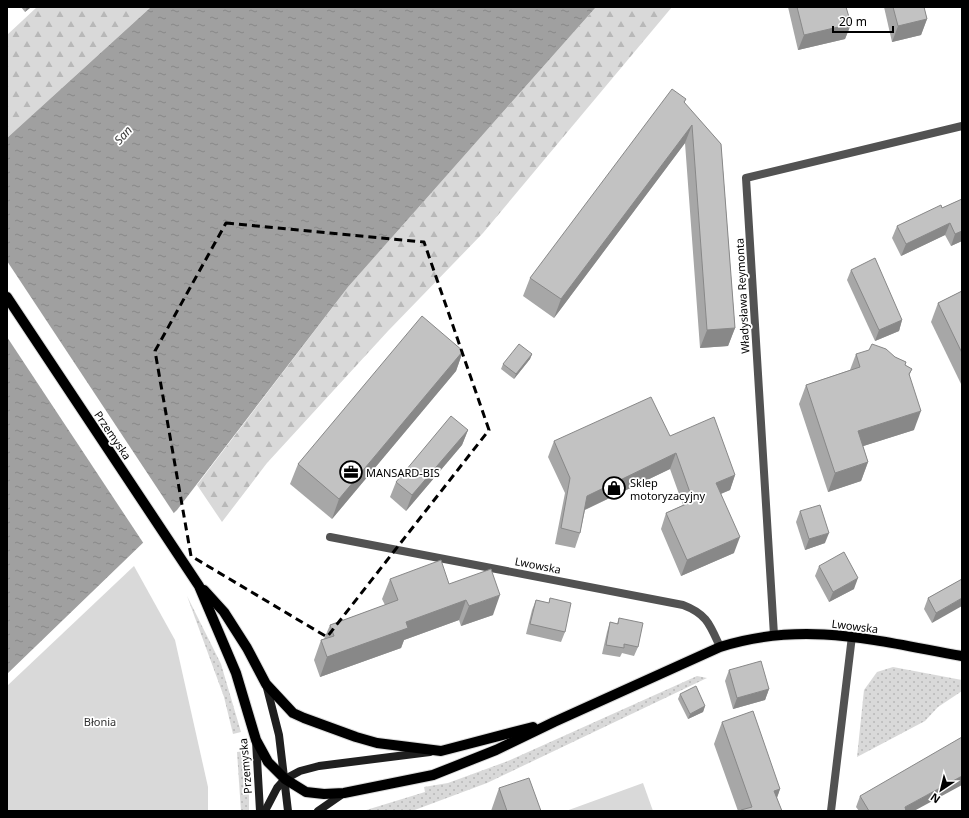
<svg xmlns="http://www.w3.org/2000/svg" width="969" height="818" font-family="'Noto Sans',sans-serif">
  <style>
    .grass { fill: url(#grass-dots) }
    .forest { fill: url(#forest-firs) }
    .green { fill: #d9d9d9 }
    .water { fill: url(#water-ripples) }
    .pier { fill: #fff }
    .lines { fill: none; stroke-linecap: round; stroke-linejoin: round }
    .primary-casing { stroke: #dbdbdb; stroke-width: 12 }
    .street { stroke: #525252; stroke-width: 8 }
    .secondary { stroke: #1f1f1f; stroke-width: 8 }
    .primary { stroke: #000; stroke-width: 10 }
    .wall { fill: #a7a7a7 }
    .shaded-wall { fill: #888 }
    .building { fill: #c2c2c2; stroke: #888 }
    .marked { fill: none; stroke: #000; stroke-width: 3; stroke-dasharray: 8 5; stroke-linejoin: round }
    .labels { text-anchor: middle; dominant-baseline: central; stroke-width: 3.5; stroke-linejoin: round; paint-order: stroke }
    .street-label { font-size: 11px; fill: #000; stroke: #fff }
    .poi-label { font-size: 11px; fill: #000; stroke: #fff; text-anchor: start }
    .park-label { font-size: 11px; fill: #303030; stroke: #fff }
    .water-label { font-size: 12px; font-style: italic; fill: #414141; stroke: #fff }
  </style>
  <defs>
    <pattern id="grass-dots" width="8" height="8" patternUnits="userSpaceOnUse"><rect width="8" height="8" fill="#d9d9d9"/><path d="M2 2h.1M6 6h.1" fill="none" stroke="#b8b8b8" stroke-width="1.8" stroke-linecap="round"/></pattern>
    <pattern id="forest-firs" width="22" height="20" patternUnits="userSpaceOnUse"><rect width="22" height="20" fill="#d9d9d9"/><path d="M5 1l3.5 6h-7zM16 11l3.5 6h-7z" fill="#b8b8b8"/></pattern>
    <pattern id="water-ripples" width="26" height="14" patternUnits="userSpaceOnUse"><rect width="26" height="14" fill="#a0a0a0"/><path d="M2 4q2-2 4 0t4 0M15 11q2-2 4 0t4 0" fill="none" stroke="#888"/></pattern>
  </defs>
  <rect width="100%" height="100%" fill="#fff"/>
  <!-- grass -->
  <g class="grass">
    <polygon points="187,596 221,664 241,732 233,734 224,697"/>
    <polygon points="893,667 962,680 962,691 938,707 925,721 857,757 864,690 877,672"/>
    <polygon points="697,676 707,678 487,783 412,811 363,811 425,792 424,787 448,783 508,761"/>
    <polygon points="245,751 249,785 249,811 241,811 237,752"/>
  </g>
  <!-- forest -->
  <g class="forest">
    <polygon points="37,7 151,7 7,138 7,35"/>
    <polygon points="596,7 672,7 483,233 388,331 267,463 222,522 197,485 348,287"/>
  </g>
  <!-- green -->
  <g class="green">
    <polygon points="134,566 175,640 208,787 208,811 7,811 7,686"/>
    <polygon points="643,783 653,811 566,811"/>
  </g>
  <!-- water -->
  <polygon class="water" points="151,7 596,7 348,287 177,510 7,674 7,138"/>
  <!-- pier -->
  <polygon class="pier" points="7,261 175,515 144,544 7,337"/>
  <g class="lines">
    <!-- primary casing -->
    <g class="primary-casing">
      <g id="primary">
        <path d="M7,297L199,586L236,673L256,740L268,762L285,779L306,792L324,794L344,793L433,775L496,750L554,722L720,647C805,620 877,641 962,656"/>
        <polyline points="204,590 224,612 247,648 266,684 293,713 304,718 356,737 377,743 441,751 533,727"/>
      </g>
    </g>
    <!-- street -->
    <g class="street">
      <path d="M330,537L683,605C707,614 710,625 720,647"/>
      <polyline points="774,635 746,178 962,126"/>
      <polyline points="831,811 852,636"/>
    </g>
    <!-- secondary -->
    <g class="secondary">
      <polyline points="266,684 279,735 288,811"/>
      <polyline points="256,741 260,811"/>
      <polyline points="265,811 277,788 285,779 300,771 319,766 430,752"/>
      <polyline points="318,811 344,793"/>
    </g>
    <!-- primary -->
    <use href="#primary" class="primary"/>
  </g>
  <!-- wall -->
  <g class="wall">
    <polygon points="21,7 31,7 25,12"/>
    <polygon points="788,7 846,7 851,24 845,39 798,50"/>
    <polygon points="884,7 924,7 927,19 921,35 892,42"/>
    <polygon points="686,99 684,103 721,144 735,328 728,346 700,348 685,143 554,318 523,296 530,278"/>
    <polygon points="962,199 962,241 951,246 945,235 901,256 892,238 897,226 942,208"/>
    <polygon points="851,270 902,320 899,331 875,341 847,280"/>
    <polygon points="962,291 962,386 931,322 938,303"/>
    <polygon points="463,351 456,371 332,519 290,484 298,464"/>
    <polygon points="532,354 530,359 514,379 501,369 503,364"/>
    <polygon points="856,354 895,357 906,362 905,365 912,369 909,376 914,430 863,446 868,462 861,481 828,492 799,404 806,385 850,370"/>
    <polygon points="468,430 462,445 406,511 390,497 396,482"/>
    <polygon points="670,436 735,475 730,490 721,494 734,553 681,576 661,529 666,513 683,505 670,469 585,510 580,533 575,548 555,544 565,493 548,457 554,441"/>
    <polygon points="800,511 825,543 805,550 796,522"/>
    <polygon points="819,566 854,589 829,602 815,576"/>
    <polygon points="390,579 449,584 493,615 461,626 459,620 404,640 401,648 320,677 314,660 321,640 324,639 330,625 385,605 382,599"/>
    <polygon points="962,579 932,623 924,609 928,598"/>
    <polygon points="550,598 565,632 561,642 526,634 532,610 536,600 549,603"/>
    <polygon points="619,618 638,647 634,656 622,653 620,657 602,654 607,632 610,622 617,624"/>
    <polygon points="729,670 769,689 765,700 733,709 725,681"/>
    <polygon points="680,694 705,706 703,712 688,719 678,699"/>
    <polygon points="722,722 780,789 777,798 782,811 738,811 714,744"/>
    <polygon points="499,788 541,811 491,811"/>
    <polygon points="860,796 914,811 859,811 856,807"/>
  </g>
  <!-- shaded-wall -->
  <g class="shaded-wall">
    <polygon points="27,7 31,7 25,12"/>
    <polygon points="927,19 921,35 892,42 898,26"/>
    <polygon points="851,24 845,39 798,50 804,35"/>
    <polygon points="692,125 685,143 554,318 561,299"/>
    <polygon points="950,223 945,235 901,256 906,244"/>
    <polygon points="962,231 962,241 951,246 955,234"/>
    <polygon points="902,320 899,331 875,341 879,330"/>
    <polygon points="735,328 728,346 700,348 707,330"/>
    <polygon points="463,351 456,371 332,519 339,499"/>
    <polygon points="532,354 530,359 514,379 516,374"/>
    <polygon points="921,411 914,430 851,450 858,431"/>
    <polygon points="468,430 462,445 406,511 412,495"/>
    <polygon points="676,453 670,469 582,511 587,496"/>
    <polygon points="868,462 861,481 828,492 835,473"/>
    <polygon points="735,475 730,490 710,498 716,483"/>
    <polygon points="829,533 825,543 805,550 809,539"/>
    <polygon points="740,537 734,553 681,576 687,560"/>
    <polygon points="858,578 854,589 829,602 833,592"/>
    <polygon points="500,595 493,615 461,626 469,606"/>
    <polygon points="962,598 962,606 932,623 936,613"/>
    <polygon points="466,600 459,620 404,640 401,648 320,677 327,657 406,622"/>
    <polygon points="769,689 765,700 733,709 737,698"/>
    <polygon points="705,706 703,712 688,719 690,714"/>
    <polygon points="962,776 962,785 914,811 903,811 905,807"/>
    <polygon points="780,789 772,811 774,791"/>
  </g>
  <!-- building -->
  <g class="building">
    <polygon points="797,7 846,7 851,24 804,35"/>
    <polygon points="893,7 924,7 927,19 898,26"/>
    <polygon points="672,89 686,99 684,102 721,144 735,328 707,330 692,125 561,299 530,278"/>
    <polygon points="962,199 962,231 955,234 950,223 906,244 897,226 941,205 942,208"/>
    <polygon points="875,258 902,320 879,330 851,270"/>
    <polygon points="962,291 962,353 938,303"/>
    <polygon points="422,316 463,351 339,499 298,464"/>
    <polygon points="519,344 532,354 516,374 503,364"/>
    <polygon points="872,344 886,349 895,357 906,362 905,365 912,369 909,374 921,411 858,431 868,462 835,473 806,385 860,367 856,354 869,350"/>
    <polygon points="651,397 670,436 714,417 735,475 716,483 740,537 687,560 666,513 693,501 676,453 587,496 580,533 561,528 570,478 554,441"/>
    <polygon points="451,416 468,430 412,495 396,482"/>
    <polygon points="820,505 829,533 809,539 800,511"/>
    <polygon points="844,552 858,578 833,592 819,566"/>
    <polygon points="441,560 449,584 491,569 500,595 469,606 466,600 406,622 408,628 327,657 321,640 334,636 330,625 398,600 390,579"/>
    <polygon points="962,579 962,598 936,613 928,598"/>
    <polygon points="550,598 571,603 565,632 530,624 536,600 549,603"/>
    <polygon points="619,618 643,623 638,647 624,644 624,648 606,645 610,622 618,624"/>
    <polygon points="761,661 769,689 737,698 729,670"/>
    <polygon points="696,686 705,706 690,714 680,694"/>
    <polygon points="753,711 780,789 774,791 782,811 741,811 741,810 752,807 722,722"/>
    <polygon points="962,737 962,776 905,807 906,811 869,811 860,796"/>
    <polygon points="529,778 541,811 507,811 499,788"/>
  </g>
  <!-- marked area -->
  <path class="marked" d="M226,223L424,242L489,430L327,637L191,556L155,351Z"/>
  <!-- icons -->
  <defs>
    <g id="office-ring" transform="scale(1.15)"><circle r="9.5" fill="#fff" stroke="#000" stroke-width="1.5"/><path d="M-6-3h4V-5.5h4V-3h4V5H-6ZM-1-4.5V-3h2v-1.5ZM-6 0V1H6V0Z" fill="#000"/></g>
    <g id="shop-ring" transform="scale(1.15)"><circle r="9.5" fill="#fff" stroke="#000" stroke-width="1.5"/><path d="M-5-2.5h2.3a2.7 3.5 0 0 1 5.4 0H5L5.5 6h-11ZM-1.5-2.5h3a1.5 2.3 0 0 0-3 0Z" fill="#000"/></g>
  </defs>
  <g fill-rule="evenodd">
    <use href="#office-ring" x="351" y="472"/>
    <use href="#shop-ring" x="614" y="488"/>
  </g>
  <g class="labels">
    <!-- street labels -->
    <g class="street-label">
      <text transform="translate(742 296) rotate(-93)">Władysława Reymonta</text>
      <text transform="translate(113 435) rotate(56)">Przemyska</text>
      <text transform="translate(538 565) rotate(11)">Lwowska</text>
      <text transform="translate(855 626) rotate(7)">Lwowska</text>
      <text transform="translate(245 766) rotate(-95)">Przemyska</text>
    </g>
    <!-- poi labels -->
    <g class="poi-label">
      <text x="366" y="472">MANSARD-BIS</text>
      <text x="630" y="482">Sklep<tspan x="630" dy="13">motoryzacyjny</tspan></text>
    </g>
    <!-- park labels -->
    <g class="park-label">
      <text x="100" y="721">Błonia</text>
    </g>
    <!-- water labels -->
    <g class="water-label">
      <text transform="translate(123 135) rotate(-48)">San</text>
    </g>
  </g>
  <!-- border -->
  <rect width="969" height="818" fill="none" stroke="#000000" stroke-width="16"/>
  <!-- north arrow -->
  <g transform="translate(941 790) rotate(215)" stroke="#ffffff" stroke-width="3" paint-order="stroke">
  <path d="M0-3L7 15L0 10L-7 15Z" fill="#000000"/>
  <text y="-6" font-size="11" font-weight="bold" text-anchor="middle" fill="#000000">N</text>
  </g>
  <!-- scale -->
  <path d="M833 26v6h60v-6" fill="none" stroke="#000000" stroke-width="2"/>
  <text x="839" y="26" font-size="12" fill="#000000" stroke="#ffffff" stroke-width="3" paint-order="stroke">20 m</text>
</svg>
